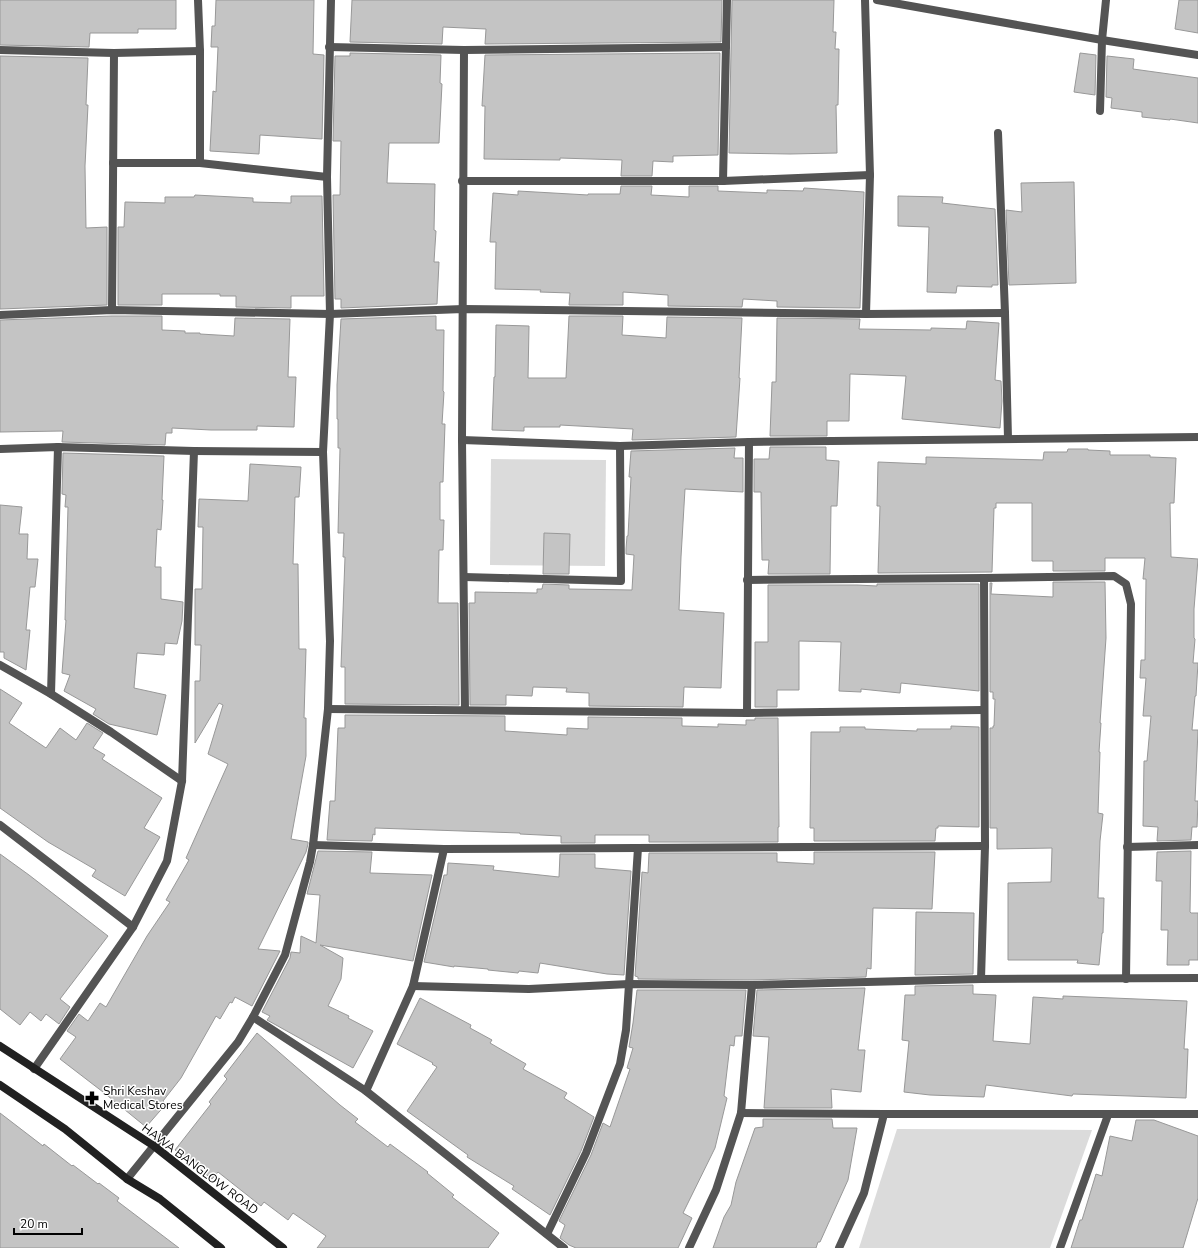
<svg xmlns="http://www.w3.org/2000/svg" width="1198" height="1248" font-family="'Nunito Sans',sans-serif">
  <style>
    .green { fill: #dbdbdb }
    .building { fill: #c4c4c4; stroke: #989898 }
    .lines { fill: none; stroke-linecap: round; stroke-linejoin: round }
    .street { stroke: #545454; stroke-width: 8 }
    .secondary { stroke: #212121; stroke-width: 8 }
    .labels { text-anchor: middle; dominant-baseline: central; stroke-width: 3; stroke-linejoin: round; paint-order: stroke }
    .poi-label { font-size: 12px; fill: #000; stroke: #fff; text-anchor: start }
    .street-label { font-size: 12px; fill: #000; stroke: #fff }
  </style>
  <rect width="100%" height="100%" fill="#fff"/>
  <!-- green -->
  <g class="green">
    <polygon points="491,459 606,460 605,566 490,565"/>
    <polygon points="897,1129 1092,1130 1050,1248 859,1248"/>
  </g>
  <!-- building -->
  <g class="building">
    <polygon points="0,0 176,0 176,29 138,29 138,33 90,33 89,47 0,45"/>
    <polygon points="216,0 314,0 313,54 324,55 322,139 260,135 259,154 210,151 213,91 216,92 218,47 211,47 212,26 215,26"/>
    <polygon points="352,0 722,0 721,42 485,44 486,29 443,27 442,44 350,42"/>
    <polygon points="732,0 834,0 833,32 836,32 835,49 839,49 838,105 836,105 837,153 790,154 729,153"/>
    <polygon points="1179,0 1198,0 1198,33 1175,29"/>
    <polygon points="350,53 441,55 440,83 442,84 439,143 389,143 387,183 435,184 434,230 436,231 434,262 439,262 437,304 341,308 341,299 335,299 333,195 340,195 341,141 333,141 335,56 350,56"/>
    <polygon points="720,53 718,155 673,156 673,162 653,161 652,176 621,176 622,160 560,158 560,160 484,159 485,106 482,106 485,55"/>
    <polygon points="1080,53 1096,55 1095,95 1074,92"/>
    <polygon points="0,56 88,58 86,105 88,105 85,166 86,228 107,227 107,305 0,309"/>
    <polygon points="1107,56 1134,59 1133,69 1198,78 1198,123 1170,119 1170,120 1142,117 1142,112 1111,108 1112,98 1106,97"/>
    <polygon points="1074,182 1076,283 1009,285 1006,210 1022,212 1021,183"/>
    <polygon points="621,186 652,186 651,195 689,197 689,186 718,186 718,191 767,193 767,190 803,191 804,188 864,192 860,308 777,307 777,301 743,299 742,307 668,306 668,295 623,292 623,305 569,305 570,293 540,292 541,290 495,289 496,242 490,242 493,193 518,195 518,191 588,195 588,194 620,194"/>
    <polygon points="195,195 253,198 253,202 291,203 291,196 322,196 324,296 291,296 291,308 236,307 236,296 220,296 220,294 162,294 162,305 118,305 118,227 124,227 125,202 165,203 165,197 194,197"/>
    <polygon points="898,196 943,197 942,203 995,209 998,285 992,285 992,287 957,286 956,293 927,292 929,227 898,226"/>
    <polygon points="112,316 162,316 162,330 185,331 185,333 200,333 200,334 234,336 235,318 290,319 288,377 296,377 294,427 257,426 257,430 211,430 172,428 172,433 166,433 165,445 62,442 63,431 0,432 0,320"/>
    <polygon points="436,316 436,330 444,330 443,391 444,392 442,424 445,424 443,482 440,482 440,520 444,520 443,550 439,550 438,603 458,603 459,705 345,704 345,667 341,667 345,557 343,557 344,533 338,533 340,448 338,448 338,419 337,419 337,385 341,319"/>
    <polygon points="569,316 623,316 622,335 666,338 667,317 742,318 739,378 740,378 736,437 632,440 633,429 560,425 560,427 524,427 524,431 492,430 494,377 495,377 496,325 529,326 528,378 566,378"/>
    <polygon points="777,318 860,319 859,329 931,330 931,328 966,329 967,321 999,323 995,380 1001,381 1002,401 1000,428 902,419 906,376 850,374 849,421 827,421 827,436 770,436 772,382 776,382"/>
    <polygon points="770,447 826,447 826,460 839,461 837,506 831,506 830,574 768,574 769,560 762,560 761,492 754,492 754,459 769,459"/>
    <polygon points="735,448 734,458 743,458 743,492 685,489 681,557 679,610 724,613 721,688 684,687 683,707 589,706 589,693 566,692 567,688 533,687 532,696 506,695 506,705 470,705 469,603 475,603 475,592 537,593 537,589 542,589 543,584 569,585 569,589 632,590 634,555 626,554 626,549 627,536 628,536 631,477 629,477 631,451"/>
    <polygon points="1068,449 1088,449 1088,450 1110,451 1110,455 1150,455 1150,457 1176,458 1174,503 1170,503 1171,557 1198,559 1194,609 1194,638 1195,639 1193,663 1198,663 1196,696 1195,696 1192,730 1198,730 1195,801 1198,801 1197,827 1192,827 1191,840 1157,841 1158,827 1143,826 1144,761 1147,761 1151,716 1143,716 1146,678 1140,678 1141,660 1145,660 1146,579 1143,579 1145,558 1105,558 1105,571 1053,571 1053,561 1032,561 1032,503 996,503 996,508 994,508 992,572 878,573 880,506 877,506 878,462 926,464 926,457 1043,460 1044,452 1067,452"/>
    <polygon points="63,453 164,456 162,500 163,500 161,530 157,529 155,567 161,567 161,599 183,602 182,621 177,644 165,643 164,655 137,653 134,688 166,695 157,735 109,724 93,714 96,709 64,691 70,675 62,673 66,620 65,620 68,507 65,507 66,495 62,494"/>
    <polygon points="250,464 301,467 299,497 295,497 293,564 298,564 299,649 306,649 304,718 306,718 306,756 291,839 308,842 308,844 306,852 258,949 280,951 252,1006 235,997 232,1003 230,1002 220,1019 216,1016 181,1078 163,1101 166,1104 146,1127 103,1092 60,1059 76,1037 67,1031 79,1014 88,1021 100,1003 106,1007 147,936 170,902 166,900 189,860 186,858 228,764 208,754 223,705 219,703 195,743 195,681 200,681 201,645 195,645 195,589 202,589 203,527 198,527 199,499 248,501"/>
    <polygon points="0,505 22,507 19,534 28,534 27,559 38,559 35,587 30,587 26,630 30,630 26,670 4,658 4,652 0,652"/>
    <polygon points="544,533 570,534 569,574 543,574"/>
    <polygon points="1053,582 1105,582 1106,638 1100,723 1101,723 1099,752 1100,752 1098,813 1103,814 1100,841 1098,898 1104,898 1103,933 1102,933 1099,965 1077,963 1078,960 1008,960 1008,883 1051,882 1052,848 997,849 997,828 990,828 990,728 993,728 993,726 994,726 995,699 993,699 993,692 990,692 990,583 992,583 991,594 1053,597"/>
    <polygon points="877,584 979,584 979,691 901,683 900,693 861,689 861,692 839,691 841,642 799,641 799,690 777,690 777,707 755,707 755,642 768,642 768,585 857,585 877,586"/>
    <polygon points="0,689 22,703 9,723 46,748 60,728 76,740 87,723 103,733 93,748 105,755 102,759 162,798 144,828 160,837 125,896 92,876 96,870 48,842 0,808"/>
    <polygon points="345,715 505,716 505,731 567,735 567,728 588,729 588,717 682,718 682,726 718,727 718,724 746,725 746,720 755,720 755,718 778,718 779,827 778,827 778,842 649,842 649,835 595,835 595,843 561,843 561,836 520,834 520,833 375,828 375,835 373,834 372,841 327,840 330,801 335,801 338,728 345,728"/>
    <polygon points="951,726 979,727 979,827 938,826 938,828 936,828 935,841 814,841 814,828 810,828 811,732 840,732 840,727 865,727 865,729 917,731 917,729 951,729"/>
    <polygon points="318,851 372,852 370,873 432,875 413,961 320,945 343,958 341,979 328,1006 349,1016 348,1018 373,1031 353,1068 276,1025 267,1020 270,1016 262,1012 290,958 291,952 300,953 301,936 316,943 320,895 307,894"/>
    <polygon points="1191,851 1190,912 1191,913 1198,913 1198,960 1189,960 1189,965 1167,965 1168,930 1161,930 1162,881 1156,881 1157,852"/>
    <polygon points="814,852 935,852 932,909 873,908 871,969 867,968 866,977 752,980 638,979 638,977 635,976 642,872 648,873 649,853 777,853 777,862 814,864"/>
    <polygon points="0,854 29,875 108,936 60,999 70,1007 59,1024 46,1014 41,1021 30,1012 20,1025 0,1009"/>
    <polygon points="560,854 595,854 595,868 631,871 624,975 607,974 540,963 538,973 519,971 518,973 488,970 488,969 454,966 454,967 424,962 444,875 447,875 448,863 494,866 493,870 559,877"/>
    <polygon points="916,912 974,913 973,974 915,975"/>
    <polygon points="973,985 973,994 996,995 993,1041 1030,1044 1033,997 1063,999 1063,996 1187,1001 1184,1049 1188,1049 1186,1098 1073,1094 1072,1096 986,1085 984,1097 930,1095 904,1092 909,1041 902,1040 905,995 915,995 915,986"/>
    <polygon points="865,988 858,1050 865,1050 861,1092 831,1089 832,1108 764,1108 769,1037 753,1036 757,990"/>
    <polygon points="637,990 746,990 742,1036 735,1036 734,1046 730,1045 724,1096 727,1098 715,1148 683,1213 692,1218 678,1248 576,1248 569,1245 560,1238 565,1225 559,1221 591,1155 603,1123 610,1127 630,1069 627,1068 633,1048 629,1047 633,1023"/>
    <polygon points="420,998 471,1025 470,1028 492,1040 490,1043 526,1064 523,1069 567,1093 564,1098 594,1117 581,1151 550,1215 512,1189 514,1186 467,1157 468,1155 407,1111 437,1067 432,1064 433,1063 397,1044"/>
    <polygon points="257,1033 340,1105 358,1119 355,1122 388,1147 390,1144 428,1172 427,1173 454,1195 452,1197 499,1233 488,1248 317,1248 326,1236 293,1213 288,1220 264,1202 261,1206 218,1172 212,1179 175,1150 211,1104 209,1102 227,1079 224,1076"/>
    <polygon points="0,1113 43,1146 44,1144 72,1166 73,1165 98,1184 99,1183 119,1198 117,1201 179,1248 0,1248"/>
    <polygon points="763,1119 832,1119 833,1128 857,1128 848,1180 820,1242 818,1242 816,1248 713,1248 724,1217 731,1205 736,1182 755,1128 763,1127"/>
    <polygon points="1136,1120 1154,1120 1198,1136 1198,1198 1183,1248 1071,1248 1080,1220 1082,1220 1096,1174 1102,1176 1110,1136 1132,1141"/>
  </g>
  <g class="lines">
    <!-- street -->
    <g class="street">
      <polyline points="198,0 200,51 200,163"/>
      <polyline points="865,0 870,175 866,314"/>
      <polyline points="877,0 1102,40 1198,55"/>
      <polyline points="329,47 464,50 726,47"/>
      <polyline points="0,50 114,53 200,51"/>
      <polyline points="464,50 462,440 465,710"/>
      <polyline points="1100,111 1102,40 1106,0"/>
      <polyline points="998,133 1005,313 1008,439"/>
      <polyline points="113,163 200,163 327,177"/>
      <polyline points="462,181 723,181 870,175"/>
      <polyline points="723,181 727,0"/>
      <polyline points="112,310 114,53"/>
      <polyline points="0,315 112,310 330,314 463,309 866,314 1005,313"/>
      <polyline points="462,440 620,446 749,442 1198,437"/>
      <polyline points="0,449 58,447 194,451 323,452"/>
      <polyline points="464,577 621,581 620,446"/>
      <polyline points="747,580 984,578 1114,576 1126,584 1131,604 1126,979"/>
      <polyline points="0,665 51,694 111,732 182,781"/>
      <polyline points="51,694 58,447"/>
      <polyline points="328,709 747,713 983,710"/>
      <polyline points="747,713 749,442"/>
      <polyline points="0,825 133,927"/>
      <polyline points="313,845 444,849 985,846"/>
      <polyline points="1127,847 1198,845"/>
      <polyline points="981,979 985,846 984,578"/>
      <polyline points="413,986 529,989 629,984 752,985 981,979 1198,978"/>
      <polyline points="253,1017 366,1091 564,1248"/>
      <polyline points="34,1069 133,927 167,861 182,781 194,451"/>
      <polyline points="366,1091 413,986 444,849"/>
      <polyline points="741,1113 884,1114 1198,1114"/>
      <polyline points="127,1179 238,1042 253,1017 285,955 310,862 313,845 328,709 330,641 323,452 330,314 327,177 331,0"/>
      <polyline points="547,1234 586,1153 620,1064 626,1030 638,848"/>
      <polyline points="689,1248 716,1190 741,1113 752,985"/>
      <polyline points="839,1248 864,1193 884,1114"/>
      <polyline points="1060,1248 1108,1115"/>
    </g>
    <!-- secondary -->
    <g class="secondary">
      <polyline points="0,1046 154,1146 283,1248"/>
      <polyline points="0,1085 65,1129 127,1179 160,1199 221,1248"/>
    </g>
  </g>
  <!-- icons -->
  <defs>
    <g id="pharmacy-bare" transform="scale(1.08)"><path d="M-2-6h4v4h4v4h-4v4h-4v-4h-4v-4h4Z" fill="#000" stroke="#fff" stroke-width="2.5" paint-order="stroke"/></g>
  </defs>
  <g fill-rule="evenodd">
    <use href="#pharmacy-bare" x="92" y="1098"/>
  </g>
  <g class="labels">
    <!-- poi labels -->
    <g class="poi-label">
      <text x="103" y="1091">Shri Keshav<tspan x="103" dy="14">Medical Stores</tspan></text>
    </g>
    <!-- street labels -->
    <g class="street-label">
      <text transform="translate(200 1169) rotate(37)">HAWA BANGLOW ROAD</text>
    </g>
  </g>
  <!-- scale -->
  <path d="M14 1228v6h68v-6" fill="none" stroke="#000000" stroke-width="2"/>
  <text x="20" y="1228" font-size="12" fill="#000000" stroke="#ffffff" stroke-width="3" paint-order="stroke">20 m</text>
</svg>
